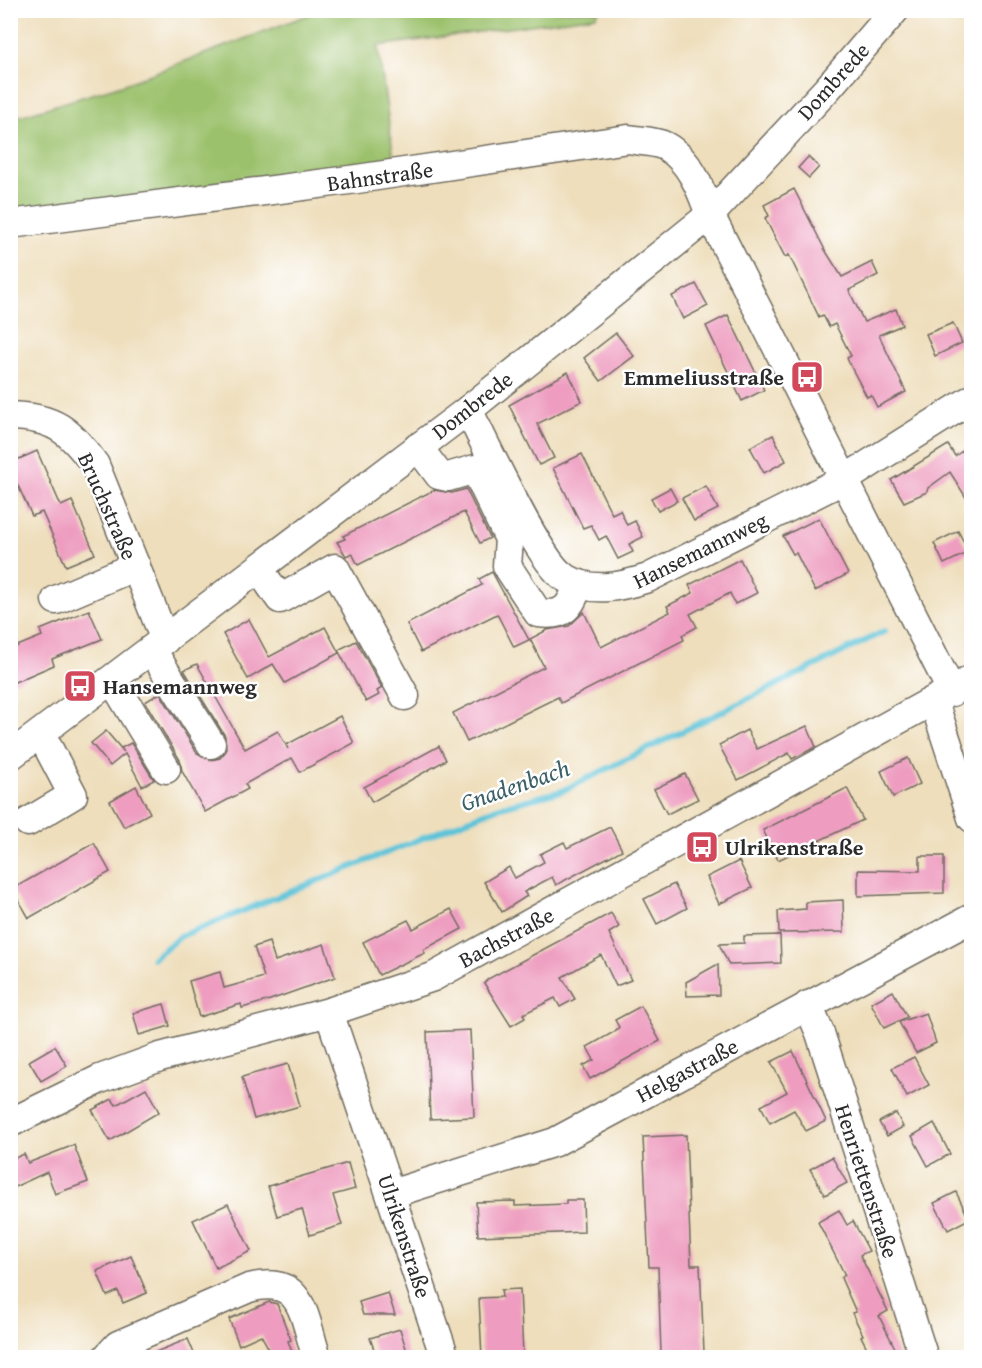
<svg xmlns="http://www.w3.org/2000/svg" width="982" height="1368" font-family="'Gentium Book Plus',serif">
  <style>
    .green { fill: #9bc16c; stroke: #63764c; stroke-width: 1.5 }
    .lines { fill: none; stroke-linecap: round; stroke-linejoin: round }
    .stream { stroke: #5bc3d8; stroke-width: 6 }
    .building { fill: #ee9dc0 }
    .minor-casing { stroke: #6f6a5e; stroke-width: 31 }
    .minor { stroke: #fff; stroke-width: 28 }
    .labels { text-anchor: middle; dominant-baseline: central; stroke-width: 5; stroke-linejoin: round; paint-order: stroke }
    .street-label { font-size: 22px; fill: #2b2b2b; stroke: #fff }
    .poi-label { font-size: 22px; font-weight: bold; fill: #2b2b2b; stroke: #fff; text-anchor: start }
    .water-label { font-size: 24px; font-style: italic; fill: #3c6068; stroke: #fff }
  </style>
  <rect width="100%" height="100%" fill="#fff"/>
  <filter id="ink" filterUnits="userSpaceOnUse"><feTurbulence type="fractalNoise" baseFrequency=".0167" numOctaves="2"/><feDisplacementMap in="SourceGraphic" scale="12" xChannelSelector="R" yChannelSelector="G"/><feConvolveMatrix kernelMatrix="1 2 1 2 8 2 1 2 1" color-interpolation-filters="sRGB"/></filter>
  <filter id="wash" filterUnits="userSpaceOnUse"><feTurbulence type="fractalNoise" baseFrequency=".008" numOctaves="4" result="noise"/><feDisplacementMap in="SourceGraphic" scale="24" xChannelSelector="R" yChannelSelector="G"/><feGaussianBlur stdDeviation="1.35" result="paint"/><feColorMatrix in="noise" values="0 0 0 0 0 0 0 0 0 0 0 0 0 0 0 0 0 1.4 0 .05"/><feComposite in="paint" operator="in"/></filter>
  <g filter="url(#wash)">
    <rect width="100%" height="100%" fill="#eedebc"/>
    <!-- green -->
    <polygon class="green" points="318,11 599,11 596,16 378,46 395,166 11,222 10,119 122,85"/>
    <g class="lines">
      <!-- stream -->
      <polyline class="stream" points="153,958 181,936 497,808 562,791 885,631"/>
    </g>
    <g id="blocks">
      <!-- building -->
      <g class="building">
        <polygon points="808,157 819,167 809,178 798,168"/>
        <polygon points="794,189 825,250 842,277 872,262 878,275 849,290 864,322 896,309 902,325 879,335 906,392 877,407 871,395 867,397 850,365 847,358 851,356 835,324 829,327 823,315 819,317 789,255 785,257 765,218 769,216 764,205"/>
        <polygon points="696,284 708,306 683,319 672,296"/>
        <polygon points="728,315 764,390 742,401 706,326"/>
        <polygon points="953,323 962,343 935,356 926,334"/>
        <polygon points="616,333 634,356 601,381 584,358"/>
        <polygon points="568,372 582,401 537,424 554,458 539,465 509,405"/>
        <polygon points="773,435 786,461 764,473 750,447"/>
        <polygon points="948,445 955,456 965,449 972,460 972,507 950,472 928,488 927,492 904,502 891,480"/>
        <polygon points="37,451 61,506 72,501 95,554 66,566 42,512 32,516 10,468 10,463"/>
        <polygon points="582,454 612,514 620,510 627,525 635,521 643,537 629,544 633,552 618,559 606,536 599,540 591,525 583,528 553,468"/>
        <polygon points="706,486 718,509 694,521 682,498"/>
        <polygon points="670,488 677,501 658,511 651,498"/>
        <polygon points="466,489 490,538 480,543 464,512 358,565 352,553 346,556 337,542 345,539 343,536 434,490 452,493"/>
        <polygon points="819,518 848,574 815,591 796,553 793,554 783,536"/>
        <polygon points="958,531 969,552 944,564 934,543"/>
        <polygon points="740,559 757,593 735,604 730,593 690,614 697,627 682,635 684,640 561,703 558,697 467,742 453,713 544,667 530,639 547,630 569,626 584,612 601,647 670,612 667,606 693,593 689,585"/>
        <polygon points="492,572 529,640 514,647 497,614 421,652 407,624 482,585 479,579"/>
        <polygon points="89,610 102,639 52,659 54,665 10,684 10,649 42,636 40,630"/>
        <polygon points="249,619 269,657 325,627 339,653 285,683 273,664 248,679 223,634"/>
        <polygon points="356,641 382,688 377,691 379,695 366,702 338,650"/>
        <polygon points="197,664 245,749 278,731 288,749 286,745 340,716 354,743 300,772 292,758 245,784 248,789 205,812 182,771 180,760 145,702 160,693 197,753 211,760 220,758 226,751 225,736 184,670"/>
        <polygon points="807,726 816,747 792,759 789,753 738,780 719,745 747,730 757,749"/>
        <polygon points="106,731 124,752 121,748 131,743 154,780 142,786 125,754 110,766 91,743"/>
        <polygon points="439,746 446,760 372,802 364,787"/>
        <polygon points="908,758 920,784 893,797 881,771"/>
        <polygon points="685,774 698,799 667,814 654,789"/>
        <polygon points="136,786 150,813 124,827 110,801"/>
        <polygon points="847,788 863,820 778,860 763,830"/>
        <polygon points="610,827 622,850 556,885 552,877 524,892 527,896 502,912 484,882 509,867 515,878 544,862 540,854 564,842 567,848"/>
        <polygon points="94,843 110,872 29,918 12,889"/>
        <polygon points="920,856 944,856 944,893 858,896 858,870 920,871"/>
        <polygon points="739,861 752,888 719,904 707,877"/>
        <polygon points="674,884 687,908 657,924 644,899"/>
        <polygon points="843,900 844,932 779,933 778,911 806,909 806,902"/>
        <polygon points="451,909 462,929 423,950 425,953 379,975 363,942 408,920 413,929"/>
        <polygon points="611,913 619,927 609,933 631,980 616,986 601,955 562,977 575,999 560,1007 555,998 523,1014 525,1018 511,1026 484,983 488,979"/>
        <polygon points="780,935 781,963 729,965 719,944 744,943 744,936"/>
        <polygon points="269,942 275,961 324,944 335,977 270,1000 242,1008 241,1004 199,1017 189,981 220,972 224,988 264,977 254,947"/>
        <polygon points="718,964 719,995 687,996 686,982"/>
        <polygon points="893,991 907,1017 884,1028 871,1003"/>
        <polygon points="164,1004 170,1026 139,1035 133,1013"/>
        <polygon points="641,1006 660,1041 590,1079 583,1066 594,1060 587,1047 614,1032 619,1027 615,1020"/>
        <polygon points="926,1013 936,1043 916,1053 899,1022"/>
        <polygon points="470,1030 474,1117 430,1119 427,1032"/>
        <polygon points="55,1046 67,1066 41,1081 29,1061"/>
        <polygon points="793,1051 826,1121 806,1131 794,1110 770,1123 761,1106 787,1092 771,1062"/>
        <polygon points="914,1057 929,1085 907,1097 892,1068"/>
        <polygon points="288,1064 300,1106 254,1119 242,1077"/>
        <polygon points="146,1088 159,1112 110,1141 92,1110 112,1099 116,1105"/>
        <polygon points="896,1113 903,1127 887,1136 879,1122"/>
        <polygon points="934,1123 950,1154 928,1166 912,1136"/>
        <polygon points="686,1135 691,1265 700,1265 704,1352 661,1353 658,1267 649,1267 643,1137"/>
        <polygon points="74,1145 88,1182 55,1194 47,1172 10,1189 10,1160 24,1154 28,1163"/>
        <polygon points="832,1157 847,1183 825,1195 810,1169"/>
        <polygon points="348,1163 355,1189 333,1195 342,1225 310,1235 302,1209 277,1216 268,1186"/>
        <polygon points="956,1192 969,1219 948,1230 934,1203"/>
        <polygon points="566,1200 583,1200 584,1232 478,1236 476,1202 515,1201 515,1206 566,1204"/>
        <polygon points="228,1204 251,1251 216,1268 193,1220"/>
        <polygon points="839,1210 847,1225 853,1221 869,1251 860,1255 888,1311 879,1316 900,1358 872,1358 861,1336 863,1335 852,1313 856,1312 841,1278 845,1275 818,1222"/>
        <polygon points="131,1256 147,1293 123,1303 118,1291 107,1296 97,1271"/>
        <polygon points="520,1289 523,1354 520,1358 482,1358 479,1298 502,1297 501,1290"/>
        <polygon points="388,1293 395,1315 363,1315 359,1302"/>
        <polygon points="269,1302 277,1304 291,1340 288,1341 294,1358 274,1358 261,1335 239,1345 229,1319"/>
        <polygon points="400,1329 409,1358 377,1358 370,1338"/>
        <polygon points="188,1339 196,1358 143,1358 143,1357"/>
      </g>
    </g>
  </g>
  <g filter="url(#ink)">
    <use href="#blocks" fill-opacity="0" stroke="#6f6a5e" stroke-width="1.5"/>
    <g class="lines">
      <!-- minor casing -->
      <g class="minor-casing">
        <g id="minor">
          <path d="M10,224L357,179L628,139C639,141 655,141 665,146C690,160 701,189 710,215L952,692"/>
          <path d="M468,410C485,442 539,562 564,577C591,594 620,587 648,578L845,479L972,399"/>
          <path d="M10,416C54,417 70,430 95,465L165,640"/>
          <path d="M418,447L439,475L448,477L475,469L509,539L507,566L538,613C565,617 570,607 579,584"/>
          <polyline points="259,569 280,599 335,568 405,696"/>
          <polyline points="56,600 136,566"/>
          <polyline points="152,650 211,744"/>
          <polyline points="113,681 166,769"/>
          <polyline points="934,702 972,818"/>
          <polyline points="10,756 468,410 710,215 828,88 895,10"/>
          <polyline points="28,822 73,795 41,734"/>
          <polyline points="808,1005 820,1033 924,1358"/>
          <polyline points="329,1012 445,1358"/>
          <polyline points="10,1123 100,1079 160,1057 329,1012 433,977 972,679"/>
          <polyline points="391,1194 555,1142 972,918"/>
          <path d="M106,1358L118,1345L249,1288C304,1274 303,1316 317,1358"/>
        </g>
      </g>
      <!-- minor -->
      <use href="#minor" class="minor"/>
    </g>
  </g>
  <!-- icons -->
  <defs>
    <g id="bus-square" transform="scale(1.725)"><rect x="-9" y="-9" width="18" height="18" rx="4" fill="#d1495b" stroke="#fff"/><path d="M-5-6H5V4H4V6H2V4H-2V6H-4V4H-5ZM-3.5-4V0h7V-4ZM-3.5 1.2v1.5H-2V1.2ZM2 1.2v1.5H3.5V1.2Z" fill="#fff"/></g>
  </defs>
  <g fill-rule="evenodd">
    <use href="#bus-square" x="807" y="377"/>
    <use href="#bus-square" x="80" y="686"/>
    <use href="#bus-square" x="702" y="847"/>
  </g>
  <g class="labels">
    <!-- street labels -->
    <g class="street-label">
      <text transform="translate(833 81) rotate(-48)">Dombrede</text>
      <text transform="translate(380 176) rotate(-8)">Bahnstraße</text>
      <text transform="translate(472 405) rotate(-38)">Dombrede</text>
      <text transform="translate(108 506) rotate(66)">Bruchstraße</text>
      <text transform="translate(700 550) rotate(-26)">Hansemannweg</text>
      <text transform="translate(506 937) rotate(-28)">Bachstraße</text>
      <text transform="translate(687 1070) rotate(-28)">Helgastraße</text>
      <text transform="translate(867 1181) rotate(72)">Henriettenstraße</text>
      <text transform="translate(405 1236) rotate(72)">Ulrikenstraße</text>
    </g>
    <!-- poi labels -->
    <g class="poi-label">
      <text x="784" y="377" text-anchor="end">Emmeliusstraße</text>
      <text x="103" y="686">Hansemannweg</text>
      <text x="725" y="847">Ulrikenstraße</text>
    </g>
    <!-- water labels -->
    <g class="water-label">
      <text transform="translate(515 785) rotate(-19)">Gnadenbach</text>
    </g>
  </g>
  <!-- margin -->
  <rect width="982" height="1368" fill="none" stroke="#fff" stroke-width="36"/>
</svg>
